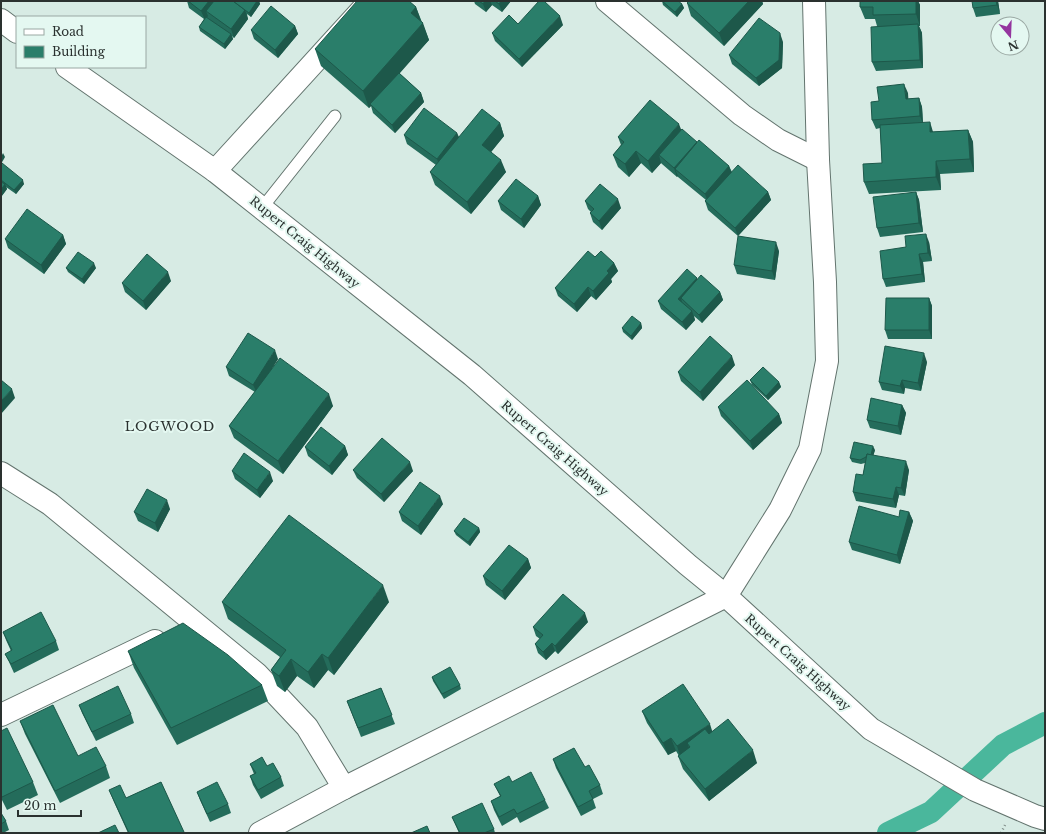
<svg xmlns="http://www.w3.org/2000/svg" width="1046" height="834" font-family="'Libre Baskerville',serif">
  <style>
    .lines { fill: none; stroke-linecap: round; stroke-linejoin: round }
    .canal { stroke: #4ab79c; stroke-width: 22 }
    .lane-casing { stroke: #63746e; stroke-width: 13 }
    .street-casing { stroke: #63746e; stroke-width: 24 }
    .primary-casing { stroke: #63746e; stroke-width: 24 }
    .path { stroke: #7e8b87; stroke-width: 2.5; stroke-dasharray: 1 3; stroke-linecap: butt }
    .lane { stroke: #fff; stroke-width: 11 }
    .street { stroke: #fff; stroke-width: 22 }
    .primary { stroke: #fff; stroke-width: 22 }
    .wall { fill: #246c5b }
    .shaded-wall { fill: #1d584a }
    .building { fill: #2a7e6a; stroke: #1d584a }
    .labels { text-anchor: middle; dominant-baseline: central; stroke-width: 4; stroke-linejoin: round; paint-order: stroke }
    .street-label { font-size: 12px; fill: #2a312f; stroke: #e4f8f1 }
    .neighbourhood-label { font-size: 13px; letter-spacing: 1px; fill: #2a312f; stroke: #e4f8f1 }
  </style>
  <rect width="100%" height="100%" fill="#d7ebe4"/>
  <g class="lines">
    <!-- canal -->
    <polyline class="canal" points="888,833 931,812 1003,745 1045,723"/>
    <!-- lane casing -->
    <g class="lane-casing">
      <polyline id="lane" points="262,208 335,116"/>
    </g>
    <!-- street casing -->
    <g class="street-casing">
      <g id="street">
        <polyline points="607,1 742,115 778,140 818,160"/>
        <polyline points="215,171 370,1"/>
        <polyline points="1,473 50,504 257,674 307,727 344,788"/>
        <polyline points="1,715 155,641"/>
        <polyline points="260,833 344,788 726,596 780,510 810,449 827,361 825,282 818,160 814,1"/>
      </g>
    </g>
    <!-- primary casing -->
    <g class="primary-casing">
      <g id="primary">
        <polyline points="1,20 17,32"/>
        <polyline points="67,67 215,171 472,375 688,565 726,596 871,729 975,790 1035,816 1045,819"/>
      </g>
    </g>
    <!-- path -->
    <polyline class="path" points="1001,833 1005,825"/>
    <!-- lane -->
    <use href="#lane" class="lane"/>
    <!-- street -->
    <use href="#street" class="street"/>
    <!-- primary -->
    <use href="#primary" class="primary"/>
  </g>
  <!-- wall -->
  <g class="wall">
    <polygon points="187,1 259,1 260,4 251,17 247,14 248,19 234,38 232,36 233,39 225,49 200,31 199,27 204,19 189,8"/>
    <polygon points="474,1 511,1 502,12 492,5 486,12 475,4"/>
    <polygon points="662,1 682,4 684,8 677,17 663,5"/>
    <polygon points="689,1 762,1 763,4 724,46 691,16 687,3"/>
    <polygon points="860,1 918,1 920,5 920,26 919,26 922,33 923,68 876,71 872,62 877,26 875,19 865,19 860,7"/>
    <polygon points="998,1 1000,14 976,17 973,8"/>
    <polygon points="416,7 429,40 399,73 421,93 424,102 395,133 373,113 371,106 369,108 321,66 315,49"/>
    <polygon points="518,24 563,25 522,67 495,41 492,33"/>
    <polygon points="295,26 298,34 278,58 254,39 251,30"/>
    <polygon points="783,42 782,68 759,86 732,64 729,55"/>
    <polygon points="908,93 908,99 919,98 922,107 923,123 933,132 968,130 973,142 974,172 940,174 941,190 869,194 864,182 882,163 880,128 876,129 872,120 879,101"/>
    <polygon points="500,123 504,136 491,152 506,172 471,214 435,185 430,172 436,165 407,144 404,135 457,133 459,137"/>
    <polygon points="681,130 697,143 729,166 732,172 768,192 771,200 738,236 708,210 705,201 706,200 678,177 678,176 677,177 662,164 661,163 652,173 641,163 629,177 618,167 613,155 621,145 618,137"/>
    <polygon points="1,165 24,184 16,194 6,187 7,189 1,197"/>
    <polygon points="916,192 919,200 923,232 880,237 877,228"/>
    <polygon points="538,196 541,205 524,228 501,210 498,201"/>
    <polygon points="585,201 621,208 602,230 593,222 590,213 591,212 588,209"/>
    <polygon points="63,235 66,244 44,274 8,248 5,239"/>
    <polygon points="929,242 932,261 923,262 925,282 886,287 883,279 906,247"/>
    <polygon points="779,251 775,280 737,274 734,265"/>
    <polygon points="595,257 614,263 618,271 611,279 612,282 596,300 591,296 577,312 558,296 555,288"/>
    <polygon points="66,268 96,268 84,284 68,272"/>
    <polygon points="697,279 720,292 723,300 702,323 694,316 695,320 686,330 661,309 658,301"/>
    <polygon points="171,281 146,310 125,292 122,283"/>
    <polygon points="929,298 932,306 932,339 888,339 885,330"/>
    <polygon points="641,323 642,328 632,340 623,332 622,328"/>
    <polygon points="278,359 272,368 333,406 283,474 234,438 229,426 255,392 229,376 226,367"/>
    <polygon points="927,362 921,391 905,388 904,394 882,390 879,382"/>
    <polygon points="735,365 703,401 681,381 678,372"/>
    <polygon points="750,380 779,382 781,387 768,400 752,385"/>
    <polygon points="902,405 906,413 901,435 870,428 867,420"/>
    <polygon points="718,407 779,414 782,423 753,450 721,416"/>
    <polygon points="345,446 348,455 332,475 308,456 305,447"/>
    <polygon points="875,450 873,456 909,470 905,496 899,495 896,508 856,501 853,492 863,475 865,463 861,464 852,462 850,458"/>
    <polygon points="353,470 413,471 384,502 357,478"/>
    <polygon points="232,471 273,481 260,498 235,479"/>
    <polygon points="443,504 421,535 402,521 399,512"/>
    <polygon points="170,509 158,532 138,521 134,512"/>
    <polygon points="909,512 913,521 900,564 852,550 849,542"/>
    <polygon points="479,528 480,532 470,546 456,535 454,531"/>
    <polygon points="528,559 531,568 505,600 486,585 483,576"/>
    <polygon points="222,602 389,602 334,675 328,670 314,688 297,676 285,692 277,686 271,670 280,657 228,619"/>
    <polygon points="588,622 558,654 555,651 546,660 538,653 535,644 540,639 536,636 533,627"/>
    <polygon points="3,632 56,641 59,650 14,673 9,662 5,654 11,651 6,640"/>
    <polygon points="128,651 262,685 268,701 177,745 134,668"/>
    <polygon points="432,677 460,685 461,689 444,699 433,681"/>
    <polygon points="381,688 395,724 361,737 347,701"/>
    <polygon points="79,705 131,714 134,723 96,741 82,713"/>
    <polygon points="642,711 712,731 757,763 709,801 683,769 678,756 679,756 676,751 668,755 647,723"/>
    <polygon points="20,721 78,756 106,766 110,778 60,803 25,734"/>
    <polygon points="1,731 33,782 38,795 7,810 1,798"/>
    <polygon points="553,759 585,767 600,785 603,794 593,799 596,808 581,816 556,768"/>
    <polygon points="250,764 267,766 281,777 284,786 261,799 253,785 250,776 254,774"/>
    <polygon points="161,782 184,833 128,833 114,802 109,790 126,798"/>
    <polygon points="512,782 545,800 549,808 520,823 517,817 502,826 494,810 491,801 500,796 494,784"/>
    <polygon points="197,792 228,804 231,813 210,822 200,800"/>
    <polygon points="1,813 6,821 9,830 3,833 1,833"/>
    <polygon points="452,817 494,829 495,833 459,833"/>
  </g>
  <!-- shaded-wall -->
  <g class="shaded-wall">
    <polygon points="209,1 219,1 206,11 208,16 205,20 201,11"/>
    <polygon points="257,1 259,1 260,4 251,17 249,13"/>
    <polygon points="485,1 490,1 492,5 486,12 483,4"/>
    <polygon points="501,1 511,1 502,12 499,4"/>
    <polygon points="749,1 762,1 763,4 724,46 719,33"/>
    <polygon points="916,1 918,1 920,5 920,26 916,14"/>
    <polygon points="996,1 998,1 1000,14 997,5"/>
    <polygon points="682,4 684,8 677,17 675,12"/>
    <polygon points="416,7 422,24 411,13"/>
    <polygon points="245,10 248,19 234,38 231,29"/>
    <polygon points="560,16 563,25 522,67 519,59"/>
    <polygon points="423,23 429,40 371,106 370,104 371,106 369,108 363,91"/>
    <polygon points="918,24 922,33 923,68 920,60"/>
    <polygon points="295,26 298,34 278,58 275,50"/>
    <polygon points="780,33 783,42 782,68 759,86 756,78"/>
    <polygon points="231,34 233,39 225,49 224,44"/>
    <polygon points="904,84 908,93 909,108 906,99"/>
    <polygon points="421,93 424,102 395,133 392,125"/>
    <polygon points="919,98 922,107 923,124 920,116"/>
    <polygon points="930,122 934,135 930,132"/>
    <polygon points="500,123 504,136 487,157 482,145"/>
    <polygon points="679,124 684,137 659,155 661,163 652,173 648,161"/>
    <polygon points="968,130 973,142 974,172 970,159"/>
    <polygon points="457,133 460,141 440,168 437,159"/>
    <polygon points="697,142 700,151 675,169 678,176 677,177 674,168"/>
    <polygon points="636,151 641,163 629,177 625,164"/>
    <polygon points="3,153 5,157 1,164 1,157"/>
    <polygon points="501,160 506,172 471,214 467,202"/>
    <polygon points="936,161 940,174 941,190 936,177"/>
    <polygon points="729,166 732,174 708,202 705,194"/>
    <polygon points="23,180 24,184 16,194 14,190"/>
    <polygon points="5,184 7,189 1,197 1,190"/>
    <polygon points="768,192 771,200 738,236 735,228"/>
    <polygon points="916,192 919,200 923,232 919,223"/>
    <polygon points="538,196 541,205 524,228 521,219"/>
    <polygon points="618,199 621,208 602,230 599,221"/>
    <polygon points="926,234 929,242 932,261 928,253"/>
    <polygon points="63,235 66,244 44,274 41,265"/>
    <polygon points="776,242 779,251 775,280 772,271"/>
    <polygon points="919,254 923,262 925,282 922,274"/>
    <polygon points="94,263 96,268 84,284 82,279"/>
    <polygon points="614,263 618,271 611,279 612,282 596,300 593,291 607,271"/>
    <polygon points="168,272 171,281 146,310 143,301"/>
    <polygon points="697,278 700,287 681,298 683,306 678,299"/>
    <polygon points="588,287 591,296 577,312 574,304"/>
    <polygon points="720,292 723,300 702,323 699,315"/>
    <polygon points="929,298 932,306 932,339 929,330"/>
    <polygon points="692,311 695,320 686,330 682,322"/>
    <polygon points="641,323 642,328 632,340 631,336"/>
    <polygon points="275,350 278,359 257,393 253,385"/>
    <polygon points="924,353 927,362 921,391 918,383"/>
    <polygon points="732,356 735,365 703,401 700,392"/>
    <polygon points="902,380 905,388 904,394 900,386"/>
    <polygon points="779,382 781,387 768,400 766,396"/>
    <polygon points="12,389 15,398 1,414 1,401"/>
    <polygon points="329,394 333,406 283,474 278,461"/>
    <polygon points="902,405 906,413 901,435 898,426"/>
    <polygon points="779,414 782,423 753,450 750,441"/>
    <polygon points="345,446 348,455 332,475 329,466"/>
    <polygon points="873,446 875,450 872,460 870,456"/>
    <polygon points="906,461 909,470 905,496 901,488"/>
    <polygon points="410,462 413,471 384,502 381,494"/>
    <polygon points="270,472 273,481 260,498 257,490"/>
    <polygon points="896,487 899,495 896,508 893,499"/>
    <polygon points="440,496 443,504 421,535 418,526"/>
    <polygon points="167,500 170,509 158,532 155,523"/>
    <polygon points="909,512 913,521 900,564 897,555"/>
    <polygon points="479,528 480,532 470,546 468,542"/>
    <polygon points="528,559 531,568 505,600 502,591"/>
    <polygon points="383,585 389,602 334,675 328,658"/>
    <polygon points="585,613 588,622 558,654 555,646"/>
    <polygon points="552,643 555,651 546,660 543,652"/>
    <polygon points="322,654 328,670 314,688 308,672"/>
    <polygon points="291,659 297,676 285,692 279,676"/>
    <polygon points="710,724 714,737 690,747 687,743 691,752 681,759 677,746"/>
    <polygon points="671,738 676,751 668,755 663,743"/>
    <polygon points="753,750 757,763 709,801 705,789"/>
  </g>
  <!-- building -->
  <g class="building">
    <polygon points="188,1 209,1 201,11"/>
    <polygon points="214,1 233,1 245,10 231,29 206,11"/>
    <polygon points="233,1 257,1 249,13"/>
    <polygon points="357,1 409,1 416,7 411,13 423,23 363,91 315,49"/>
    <polygon points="479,1 485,1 483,4"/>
    <polygon points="495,1 501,1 499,4"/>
    <polygon points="539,1 544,1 560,16 519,59 492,33 509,15 518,24"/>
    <polygon points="662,1 678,1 682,4 675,12"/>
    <polygon points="689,1 749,1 719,33 687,3"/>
    <polygon points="860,1 916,1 916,14 873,15 873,7 860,7"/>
    <polygon points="972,1 996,1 997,5 973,8"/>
    <polygon points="271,6 295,26 275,50 251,30"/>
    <polygon points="206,17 231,34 224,44 199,27"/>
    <polygon points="759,18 780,33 779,60 756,78 729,55"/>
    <polygon points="918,24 920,60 872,62 871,27"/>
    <polygon points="399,73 421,93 392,125 370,104"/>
    <polygon points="904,84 906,99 919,98 920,116 872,120 871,102 879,101 877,87"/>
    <polygon points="650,100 679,124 648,161 636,151 625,164 613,155 624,142 618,137"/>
    <polygon points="424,108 457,133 437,159 404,135"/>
    <polygon points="482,109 500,123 482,145 501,160 467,202 430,172"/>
    <polygon points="930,122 930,132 968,130 970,159 936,161 936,177 864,182 863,164 882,163 880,125"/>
    <polygon points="682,129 697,142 674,168 659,155"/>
    <polygon points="699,140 729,166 705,194 675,169"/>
    <polygon points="2,163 23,180 14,190 1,180 1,165"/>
    <polygon points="738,165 768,192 735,228 705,201"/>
    <polygon points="516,179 538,196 521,219 498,201"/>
    <polygon points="1,182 5,184 1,190"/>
    <polygon points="600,184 618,199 599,221 590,213 594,209 585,201"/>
    <polygon points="916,192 919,223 877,228 873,197"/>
    <polygon points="27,209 63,235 41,265 5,239"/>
    <polygon points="926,234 928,253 919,254 922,274 883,279 880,251 906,247 905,236"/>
    <polygon points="738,236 776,242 772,271 734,265"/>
    <polygon points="588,251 595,257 601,251 614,263 607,271 609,273 593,291 588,287 574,304 555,288"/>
    <polygon points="78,252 94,263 82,279 66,268"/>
    <polygon points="147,254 168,272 143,301 122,283"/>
    <polygon points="687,269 697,278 678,299 692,311 682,322 658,301"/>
    <polygon points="701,275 720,292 699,315 681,298"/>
    <polygon points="886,298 929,298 929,330 885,330"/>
    <polygon points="632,316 641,323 631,336 622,328"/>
    <polygon points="248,333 275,350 253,385 226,367"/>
    <polygon points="710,336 732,356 700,392 678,372"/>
    <polygon points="885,346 924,353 918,383 902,380 900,386 879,382"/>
    <polygon points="280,358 329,394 278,461 229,426"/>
    <polygon points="763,367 779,382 766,396 750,380"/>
    <polygon points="1,380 12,389 1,401"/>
    <polygon points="747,380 779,414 750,441 718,407"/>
    <polygon points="871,398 902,405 898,426 867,420"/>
    <polygon points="321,427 345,446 329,466 305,447"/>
    <polygon points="382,438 410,462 381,494 353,470"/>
    <polygon points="854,442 873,446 871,455 867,454 866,457 860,460 850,458"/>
    <polygon points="244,453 270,472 257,490 232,471"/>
    <polygon points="867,454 906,461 901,488 896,487 893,499 853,492 856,474 863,475"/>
    <polygon points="420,482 440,496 418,526 399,512"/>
    <polygon points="147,489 167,500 155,523 134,512"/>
    <polygon points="859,506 899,517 900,510 909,512 897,555 849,542"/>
    <polygon points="289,515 383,585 328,658 322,654 308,672 291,659 279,676 271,670 286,650 222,602"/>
    <polygon points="464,518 479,528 468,542 454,531"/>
    <polygon points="509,545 528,559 502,591 483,576"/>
    <polygon points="563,594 585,613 555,646 552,643 543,652 535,644 543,635 533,627"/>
    <polygon points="41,612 56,641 11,664 5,654 12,650 3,632"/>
    <polygon points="183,623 228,655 262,685 171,728 128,651"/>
    <polygon points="450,667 460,685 442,694 432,677"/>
    <polygon points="683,684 710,724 677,746 671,738 663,743 642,711"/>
    <polygon points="118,686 131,714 92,732 79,705"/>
    <polygon points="381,688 392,715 358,728 347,701"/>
    <polygon points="53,705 78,756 96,747 106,766 55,791 20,721"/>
    <polygon points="728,719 753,750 705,789 678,756 690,747 687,743 705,729 709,734"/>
    <polygon points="7,728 33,782 2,797 1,795 1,731"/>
    <polygon points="574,748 585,767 589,765 600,785 589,791 593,799 578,807 553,759"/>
    <polygon points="262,757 267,766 273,763 281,777 258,790 250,776 256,773 250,764"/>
    <polygon points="531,772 545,800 517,814 514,809 499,817 491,801 501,796 494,784 509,776 512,782"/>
    <polygon points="161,782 184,832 183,833 129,833 109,790 120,785 126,798"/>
    <polygon points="217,782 228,804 207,814 197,792"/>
    <polygon points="482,803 494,829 484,833 460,833 452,817"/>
    <polygon points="1,813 6,821 1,824"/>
    <polygon points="115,825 119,833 98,833"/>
    <polygon points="427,826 430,833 411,833"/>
  </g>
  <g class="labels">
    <!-- street labels -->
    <g class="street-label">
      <text transform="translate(305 242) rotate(39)">Rupert Craig Highway</text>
      <text transform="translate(555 448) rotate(41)">Rupert Craig Highway</text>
      <text transform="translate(798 662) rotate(42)">Rupert Craig Highway</text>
    </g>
    <!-- neighbourhood labels -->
    <g class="neighbourhood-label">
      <text x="170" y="426">LOGWOOD</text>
    </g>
  </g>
  <!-- border -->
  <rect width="1046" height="834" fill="none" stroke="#2a312f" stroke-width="4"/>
  <!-- legend -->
  <rect x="16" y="16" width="130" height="52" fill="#e4f8f1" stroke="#9aa8a3"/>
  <rect x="24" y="29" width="20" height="6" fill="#ffffff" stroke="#9aa8a3"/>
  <text x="52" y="36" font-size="12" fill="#2a312f">Road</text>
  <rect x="24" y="46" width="20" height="12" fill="#2a7e6a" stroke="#9aa8a3"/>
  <text x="52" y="56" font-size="12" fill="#2a312f">Building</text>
  <!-- north arrow -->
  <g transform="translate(1010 36) rotate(161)"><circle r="19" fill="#e4f8f1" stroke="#9aa8a3"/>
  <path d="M0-3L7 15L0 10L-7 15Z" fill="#94369f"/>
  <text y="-6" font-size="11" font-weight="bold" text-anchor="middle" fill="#2a312f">N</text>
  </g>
  <!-- scale -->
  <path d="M18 810v6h63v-6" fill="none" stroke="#2a312f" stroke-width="2"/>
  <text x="24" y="810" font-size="12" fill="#2a312f" stroke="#e4f8f1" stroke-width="3" paint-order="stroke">20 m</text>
</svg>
